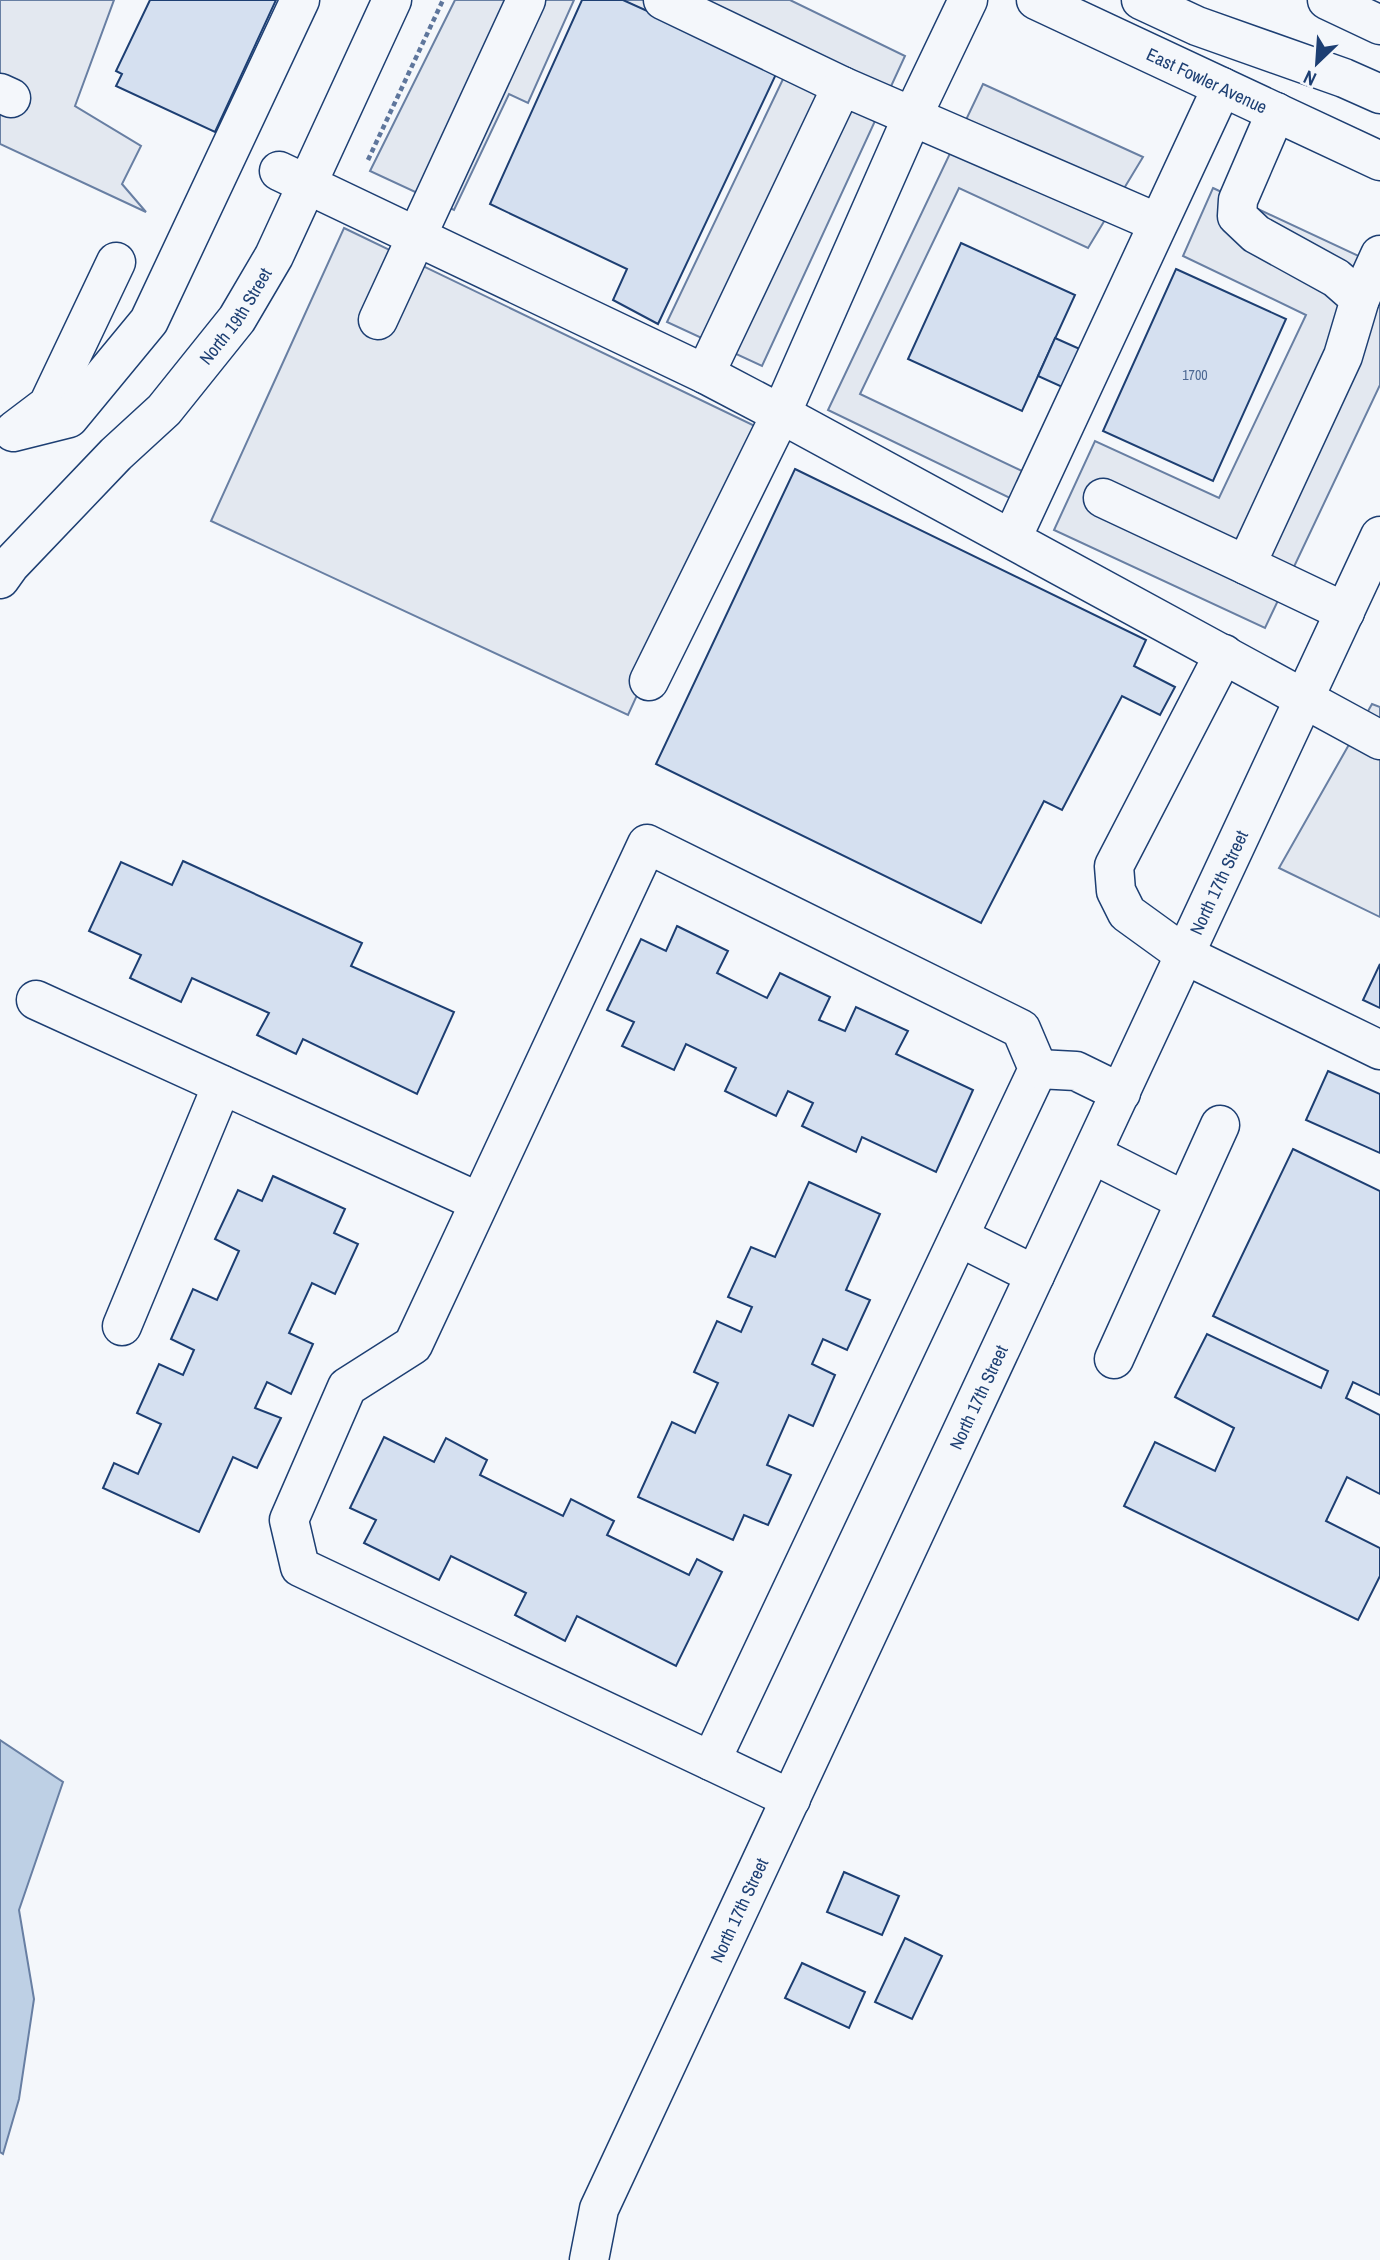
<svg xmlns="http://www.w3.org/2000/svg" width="1380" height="2260" font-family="'Archivo Narrow',sans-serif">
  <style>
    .parking { fill: #e3e8f0; stroke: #687fa3; stroke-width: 2 }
    .water { fill: #bed0e5; stroke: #687fa3; stroke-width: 2 }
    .building { fill: #d5e0f0; stroke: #1d3f73; stroke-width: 2 }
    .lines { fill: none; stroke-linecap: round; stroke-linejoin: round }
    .minor-casing { stroke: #1d3f73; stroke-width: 41 }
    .major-casing { stroke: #1d3f73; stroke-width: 41 }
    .path { stroke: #5e769c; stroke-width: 4.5; stroke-dasharray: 5 3.5; stroke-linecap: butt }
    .minor { stroke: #f4f7fb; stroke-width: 38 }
    .major { stroke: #f4f7fb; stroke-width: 38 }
    .labels { text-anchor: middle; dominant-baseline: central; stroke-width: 5; stroke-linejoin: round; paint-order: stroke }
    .number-label { font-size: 14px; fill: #4b6792 }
    .street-label { font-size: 18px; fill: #1d3f73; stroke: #f4f7fb }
  </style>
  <rect width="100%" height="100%" fill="#f4f7fb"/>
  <!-- parking -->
  <g class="parking">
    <polygon points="0,0 114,0 75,106 141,146 122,184 146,212 0,144"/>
    <polygon points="455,0 574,0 528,103 509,94 454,210 370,171"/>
    <polygon points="622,0 790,0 905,56 762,366 667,322 785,75"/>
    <polygon points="983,84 1143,157 1088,248 959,188 860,394 1039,479 1037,511 828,410"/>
    <polygon points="1213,188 1380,266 1380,385 1265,628 1054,530 1095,441 1219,498 1306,315 1183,256"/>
    <polygon points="344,228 759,428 628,715 211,521"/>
    <polygon points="1372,704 1380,707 1380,917 1279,868"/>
  </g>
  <!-- water -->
  <polygon class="water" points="0,1740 63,1782 19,1910 34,1999 19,2099 3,2154 0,2152"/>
  <!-- building -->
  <g class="building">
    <polygon points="150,0 276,0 215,132 116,86 122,74 116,71"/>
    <polygon points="582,0 623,0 778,70 658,324 613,300 627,269 490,204"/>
    <polygon points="961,243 1075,295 1022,411 908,359"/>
    <polygon points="1176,269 1286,319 1213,481 1103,431"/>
    <polygon points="1055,338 1109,362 1091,400 1038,376"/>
    <polygon points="795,469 1146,640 1134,666 1175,687 1160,715 1122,696 1062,810 1044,801 981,923 656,764"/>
    <polygon points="183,861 362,943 351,966 454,1012 417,1094 303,1039 296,1054 257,1035 269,1013 192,978 181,1002 130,978 141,955 89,931 121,862 172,885"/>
    <polygon points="677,926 728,951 717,973 767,998 780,973 830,997 819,1020 845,1031 856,1007 908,1031 896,1054 973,1090 936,1172 862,1137 856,1152 802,1126 813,1103 788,1091 776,1116 725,1091 736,1068 686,1044 674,1070 622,1046 634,1022 607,1010 641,939 666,951"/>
    <polygon points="1380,964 1380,1008 1363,1000"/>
    <polygon points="1328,1071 1380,1094 1380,1153 1306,1120"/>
    <polygon points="1293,1149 1380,1191 1380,1395 1353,1382 1346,1398 1380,1415 1380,1494 1347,1477 1326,1521 1380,1548 1380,1576 1358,1620 1124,1506 1155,1442 1215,1471 1234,1428 1175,1397 1207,1334 1321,1388 1328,1371 1213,1316"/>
    <polygon points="273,1176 345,1209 334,1233 358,1244 335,1294 312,1283 289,1333 313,1344 291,1394 267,1382 255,1408 281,1418 257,1468 233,1457 199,1532 103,1488 114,1463 138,1474 161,1424 137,1413 159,1364 183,1375 194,1350 171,1339 193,1289 217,1300 239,1251 215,1239 238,1190 262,1201"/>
    <polygon points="809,1182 880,1214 846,1290 870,1300 847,1350 823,1339 812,1364 835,1375 813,1426 789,1415 767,1465 791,1475 768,1525 744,1515 733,1540 638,1497 672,1422 695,1433 718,1383 694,1372 717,1321 741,1332 752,1307 728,1297 751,1247 775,1257"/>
    <polygon points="384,1437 434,1462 446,1438 487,1460 480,1475 563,1516 571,1499 614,1521 607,1535 689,1575 697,1559 722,1572 676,1666 577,1616 565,1641 515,1615 526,1593 451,1556 439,1580 364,1543 376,1520 350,1508"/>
    <polygon points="844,1872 899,1896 882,1935 827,1912"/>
    <polygon points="905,1938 942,1956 912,2019 875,2002"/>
    <polygon points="802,1963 865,1992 849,2028 785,1998"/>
  </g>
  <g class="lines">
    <!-- minor casing -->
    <g class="minor-casing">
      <g id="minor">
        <polyline points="663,0 842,86"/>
        <polyline points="0,93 11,98"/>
        <polyline points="1276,112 1238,200 1237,216 1256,234 1336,278 1360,299 1343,356 1246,565 1345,612"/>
        <polyline points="279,171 705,374 781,414 913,115 968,0"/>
        <polyline points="1360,299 1380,255"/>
        <polyline points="378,320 526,0"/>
        <polyline points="705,374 842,86 1158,223"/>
        <polyline points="15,430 48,405 116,262"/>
        <polyline points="13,432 69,418 149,321 300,0"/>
        <polyline points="1103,498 1246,565"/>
        <polyline points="1012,538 1222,87"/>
        <path id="s1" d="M0,579L10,565L116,454L164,410L237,319L274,256L392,0"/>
        <polyline points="1224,654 1114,866 1116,891 1127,913 1185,955 1380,1050"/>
        <polyline points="649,681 781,414 1380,740"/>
        <polygon points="647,844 1021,1029 1038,1069 711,1761 300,1567 289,1520 347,1387 413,1345"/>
        <polyline points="36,1000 479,1202"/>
        <polyline points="1038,1069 1076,1071 1121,1093"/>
        <polyline points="1092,1154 1185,1201"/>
        <polyline points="959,1237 1035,1275"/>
        <polyline points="122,1326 222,1085"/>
        <polyline points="1114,1359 1220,1125"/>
        <polyline points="711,1761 791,1799"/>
        <path id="s2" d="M589,2260L599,2209L1380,536"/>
      </g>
    </g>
    <!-- major casing -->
    <g class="major-casing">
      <g id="major">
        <path id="s3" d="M1036,0L1380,161"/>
        <polyline points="1141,0 1197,26 1344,78 1380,94"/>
        <polyline points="1327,0 1380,25"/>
      </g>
    </g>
    <!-- path -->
    <polyline class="path" points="368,160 443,0"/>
    <!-- minor -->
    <use href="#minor" class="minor"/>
    <!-- major -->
    <use href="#major" class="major"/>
  </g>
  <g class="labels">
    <!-- number labels -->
    <g class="number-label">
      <text x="1195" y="375">1700</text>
    </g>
    <!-- street labels -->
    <g class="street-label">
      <text stroke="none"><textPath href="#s3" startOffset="189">East Fowler Avenue</textPath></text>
      <text stroke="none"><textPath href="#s1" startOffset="354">North 19th Street</textPath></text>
      <text stroke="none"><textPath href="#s2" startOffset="1516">North 17th Street</textPath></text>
      <text stroke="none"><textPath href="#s2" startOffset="948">North 17th Street</textPath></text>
      <text stroke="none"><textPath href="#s2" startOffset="382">North 17th Street</textPath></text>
    </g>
  </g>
  <!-- north arrow -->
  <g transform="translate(1317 63) rotate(205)" stroke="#f4f7fb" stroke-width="5" paint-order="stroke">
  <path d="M0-5L12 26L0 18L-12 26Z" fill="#1d3f73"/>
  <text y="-10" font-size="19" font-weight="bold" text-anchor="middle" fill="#1d3f73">N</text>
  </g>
</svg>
